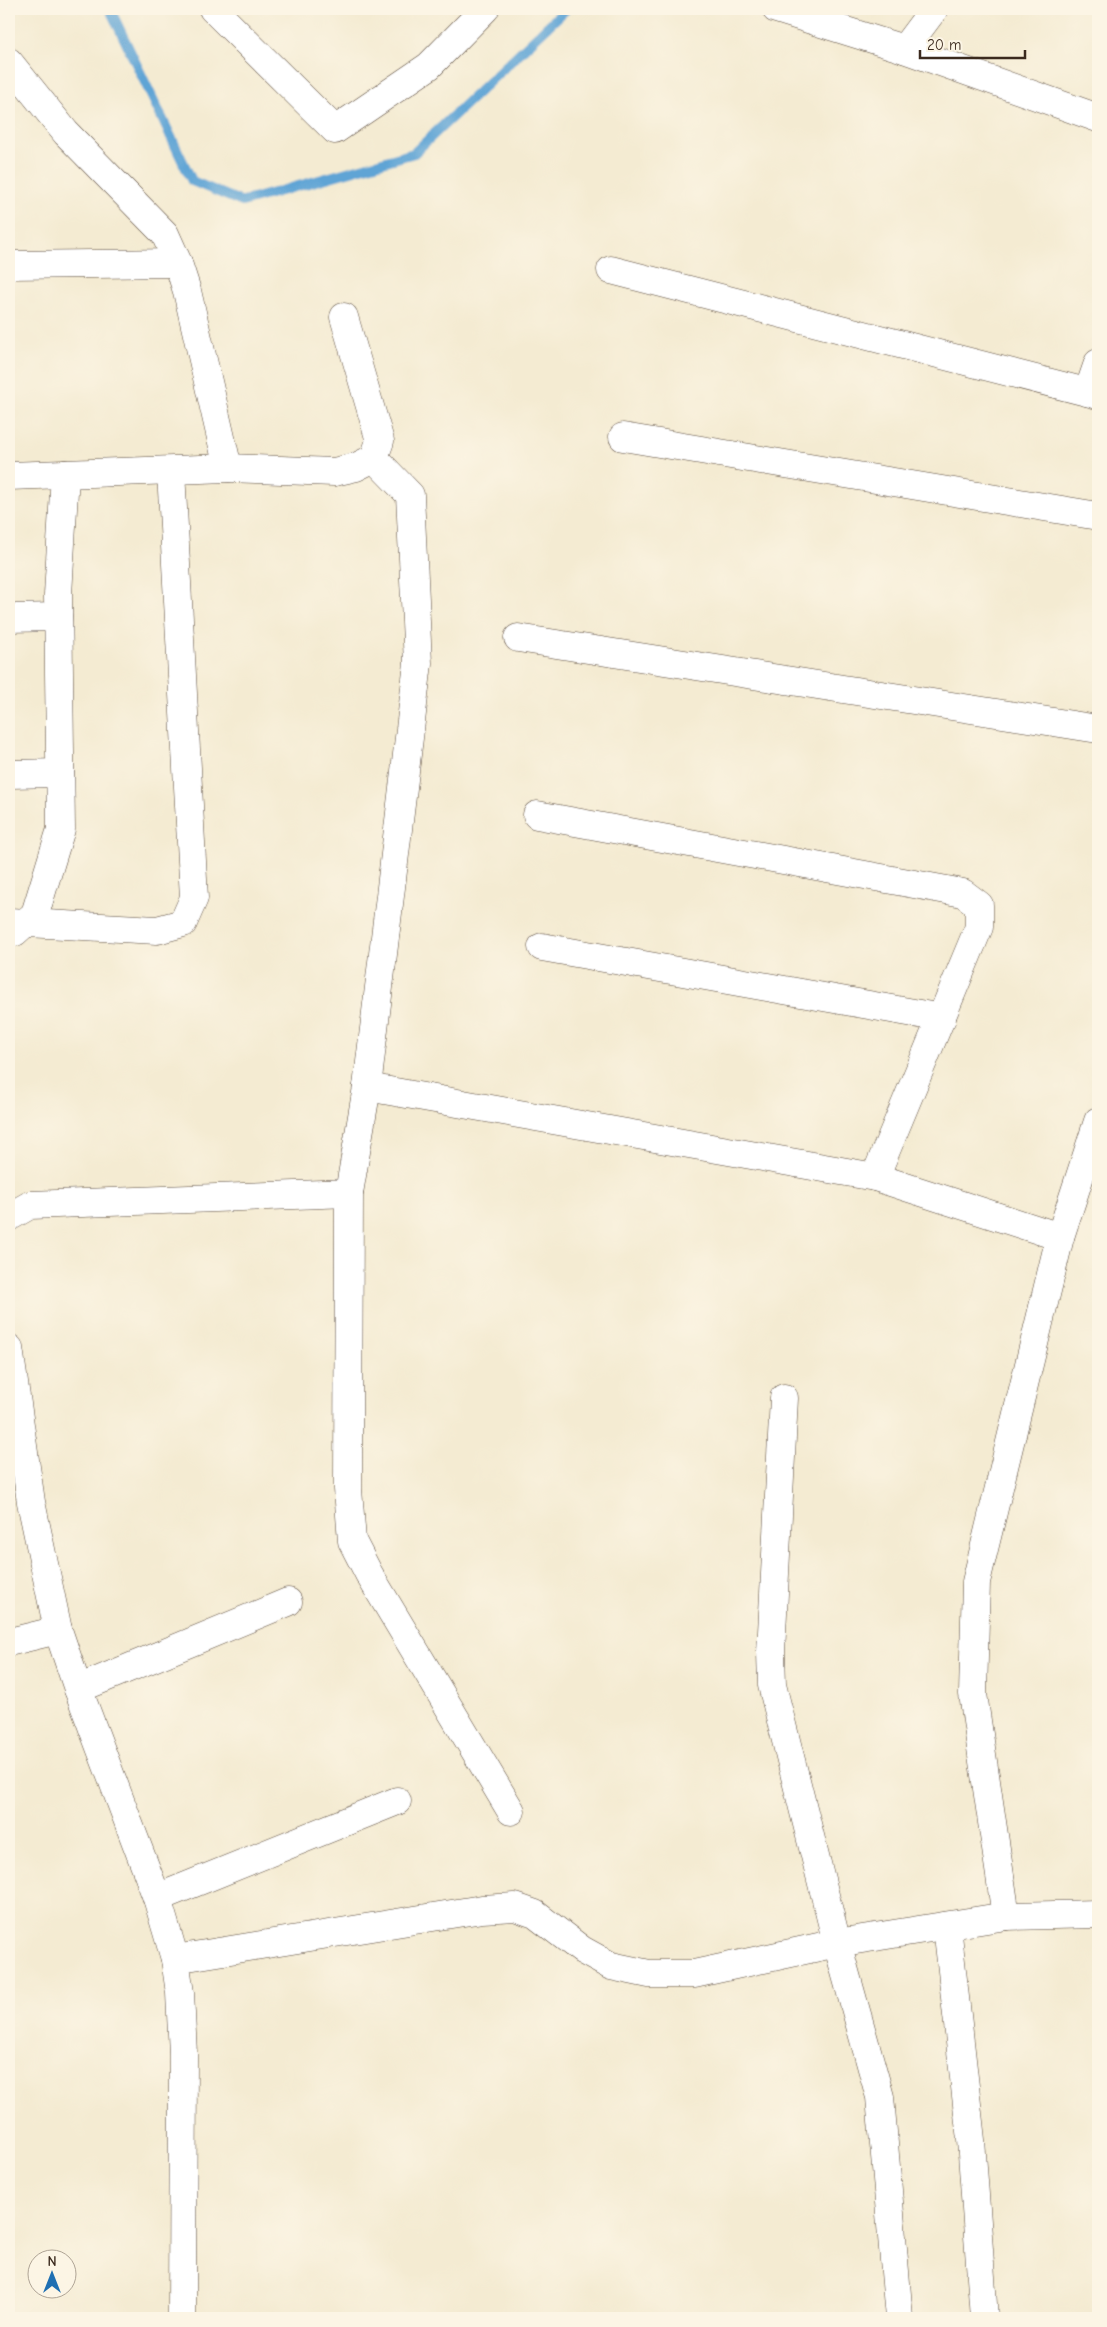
<svg xmlns="http://www.w3.org/2000/svg" width="1107" height="2327" font-family="'Comic Neue',sans-serif">
  <style>
    .lines { fill: none; stroke-linecap: round; stroke-linejoin: round }
    .stream { stroke: #5fa4d5; stroke-width: 10 }
    .minor-casing { stroke: #574739; stroke-width: 29 }
    .minor { stroke: #fff; stroke-width: 28 }
  </style>
  <rect width="100%" height="100%" fill="#fcf5e5"/>
  <filter id="ink" filterUnits="userSpaceOnUse"><feTurbulence type="fractalNoise" baseFrequency=".02" numOctaves="2"/><feDisplacementMap in="SourceGraphic" scale="10" xChannelSelector="R" yChannelSelector="G"/><feConvolveMatrix kernelMatrix="1 2 1 2 8 2 1 2 1" color-interpolation-filters="sRGB"/></filter>
  <filter id="wash" filterUnits="userSpaceOnUse"><feTurbulence type="fractalNoise" baseFrequency=".0096" numOctaves="4" result="noise"/><feDisplacementMap in="SourceGraphic" scale="20" xChannelSelector="R" yChannelSelector="G"/><feGaussianBlur stdDeviation="1.12" result="paint"/><feColorMatrix in="noise" values="0 0 0 0 0 0 0 0 0 0 0 0 0 0 0 0 0 1.4 0 .05"/><feComposite in="paint" operator="in"/></filter>
  <g filter="url(#wash)">
    <rect width="100%" height="100%" fill="#f4ebd2"/>
    <g class="lines">
      <!-- stream -->
      <polyline class="stream" points="110,9 192,181 242,202 414,153 566,9"/>
    </g>
  </g>
  <g filter="url(#ink)">
    <g class="lines">
      <!-- minor casing -->
      <g class="minor-casing">
        <g id="minor">
          <polyline points="213,9 335,130 429,66 485,9"/>
          <polyline points="776,9 904,49 1098,118"/>
          <polyline points="904,49 934,9"/>
          <polyline points="9,62 66,133 165,234 178,263 187,291 228,468"/>
          <polyline points="9,265 178,263"/>
          <polyline points="611,270 1098,395"/>
          <polyline points="1088,392 1098,363"/>
          <polyline points="623,437 1098,516"/>
          <polyline points="9,476 228,468 334,472 356,467 374,458 380,441 344,317"/>
          <polyline points="9,618 58,617"/>
          <polyline points="518,638 1098,729"/>
          <polyline points="9,774 60,773"/>
          <polyline points="537,815 963,893 979,905 979,927 875,1177"/>
          <polyline points="9,922 157,930 183,923 194,898 171,471"/>
          <polyline points="15,932 35,914 61,829 58,595 65,474"/>
          <polyline points="542,947 942,1018"/>
          <polyline points="367,1087 875,1177 1060,1237"/>
          <polyline points="349,1193 348,1489 352,1541 369,1574 511,1811"/>
          <polyline points="9,1217 30,1205 349,1193 367,1087 418,663 410,495 374,458"/>
          <polyline points="9,1348 31,1502 58,1630 78,1689 157,1898 175,1959 180,1993 183,2054 182,2318"/>
          <polyline points="784,1398 771,1652 772,1685 837,1943 880,2097 899,2318"/>
          <polyline points="9,1642 58,1630"/>
          <polyline points="78,1689 288,1602"/>
          <polyline points="157,1898 397,1801"/>
          <polyline points="1006,1916 973,1694 976,1582 1060,1237 1098,1121"/>
          <polyline points="947,1926 971,2140 984,2318"/>
          <polyline points="175,1959 482,1909 515,1907 535,1914 582,1950 611,1966 649,1974 694,1974 837,1943 1006,1916 1098,1914"/>
        </g>
      </g>
      <!-- minor -->
      <use href="#minor" class="minor"/>
    </g>
  </g>
  <!-- margin -->
  <rect width="1107" height="2327" fill="none" stroke="#fcf5e5" stroke-width="30"/>
  <!-- north arrow -->
  <g transform="translate(52 2274)"><circle r="24" fill="#fcf5e5" stroke="#afa495"/>
  <path d="M0-4L9 19L0 12L-9 19Z" fill="#1f6fb2"/>
  <text y="-8" font-size="14" font-weight="bold" text-anchor="middle" fill="#3b2a1e">N</text>
  </g>
  <!-- scale -->
  <path d="M920 50v8h105v-8" fill="none" stroke="#3b2a1e" stroke-width="2.5"/>
  <text x="927" y="50" font-size="15" fill="#3b2a1e" stroke="#fcf5e5" stroke-width="4" paint-order="stroke">20 m</text>
</svg>
